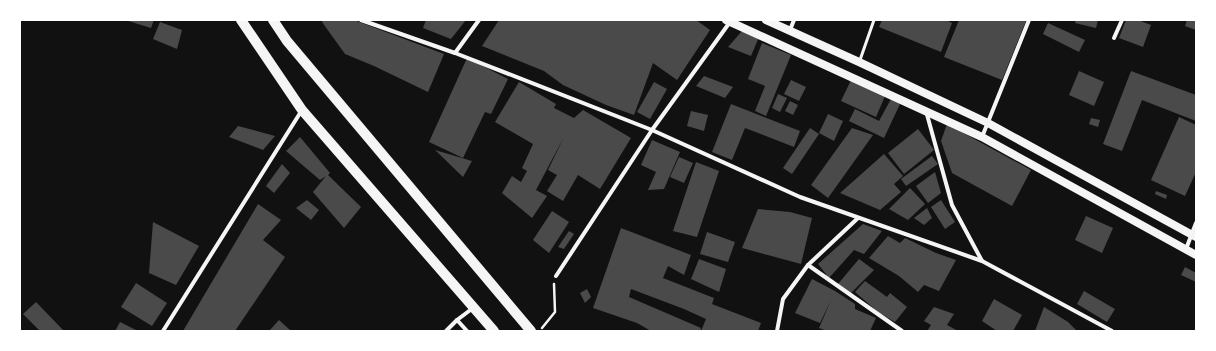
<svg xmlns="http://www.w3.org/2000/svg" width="1216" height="351" font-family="Lora,serif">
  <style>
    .building { fill: #4a4a4a }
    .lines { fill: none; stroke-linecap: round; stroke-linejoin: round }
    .path { stroke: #f5f5f5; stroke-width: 2.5 }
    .service { stroke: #f5f5f5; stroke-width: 3 }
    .minor { stroke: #f5f5f5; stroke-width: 4 }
    .secondary { stroke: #f5f5f5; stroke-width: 8 }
    .primary { stroke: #f5f5f5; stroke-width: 10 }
  </style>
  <rect width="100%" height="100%" fill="#111"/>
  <!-- building -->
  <g class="building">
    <polygon points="125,20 154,20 151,28"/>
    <polygon points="323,20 354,20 444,54 428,92 374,66 345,54 322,22"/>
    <polygon points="426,20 466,20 451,39 423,28"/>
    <polygon points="499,20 696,20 710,30 677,80 653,63 634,115 606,105 563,85 544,71 482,46"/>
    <polygon points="882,20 946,20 952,23 941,52 879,27"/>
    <polygon points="959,20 1026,21 1002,80 944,57"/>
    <polygon points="1076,20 1098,20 1096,28 1075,23"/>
    <polygon points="1126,20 1138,20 1151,25 1143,47 1119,38"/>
    <polygon points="1187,20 1196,20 1196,30 1185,26"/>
    <polygon points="160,22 182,30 177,49 153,39"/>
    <polygon points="1048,23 1085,40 1079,52 1043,34"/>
    <polygon points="742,31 759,37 751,56 728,47"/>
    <polygon points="762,43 791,55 766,116 755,111 765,86 748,79"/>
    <polygon points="467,58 508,79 491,114 485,112 463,158 429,142"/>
    <polygon points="1079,71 1104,82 1094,106 1069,95"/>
    <polygon points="1131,71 1196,95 1196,121 1142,100 1122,151 1103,144"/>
    <polygon points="704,76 733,87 725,98 696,86"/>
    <polygon points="791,80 806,87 799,101 784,94"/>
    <polygon points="851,80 885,96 876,117 841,101"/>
    <polygon points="519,82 556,104 554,108 574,118 583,110 631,138 600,189 578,175 563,201 547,191 557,175 548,170 564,137 536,190 547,196 532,218 502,193 512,176 521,182 527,171 522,168 533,144 495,122"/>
    <polygon points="654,82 667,89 650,119 637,112"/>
    <polygon points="778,94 787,98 780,112 772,108"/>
    <polygon points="891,99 900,104 884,138 849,121 855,109 879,121"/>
    <polygon points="790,101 798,105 793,115 785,111"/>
    <polygon points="731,104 800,131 794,147 745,128 732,160 712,152"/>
    <polygon points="691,111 708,115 704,131 687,126"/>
    <polygon points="828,114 843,121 834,141 819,133"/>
    <polygon points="1179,117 1196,125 1196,172 1185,196 1151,180"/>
    <polygon points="1091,118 1100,120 1098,127 1089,124"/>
    <polygon points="947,124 1031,170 1012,206 952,173 941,141"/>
    <polygon points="238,126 275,136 263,150 229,137"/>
    <polygon points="810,128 819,134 792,174 783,168"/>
    <polygon points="852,128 873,135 828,198 811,185"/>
    <polygon points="918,129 934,150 904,174 888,153"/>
    <polygon points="300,137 330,173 328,175 361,207 344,228 313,192 326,176 320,180 286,151"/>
    <polygon points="652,140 680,152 664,189 648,190 656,172 641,165"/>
    <polygon points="435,150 472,161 463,177"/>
    <polygon points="884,154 903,176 894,184 901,192 880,210 840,193"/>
    <polygon points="932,156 938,164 906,186 901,179"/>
    <polygon points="679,157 693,163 684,183 670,177"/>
    <polygon points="696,162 719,171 697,237 673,231"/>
    <polygon points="282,164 290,173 274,193 266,186"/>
    <polygon points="935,172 941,193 928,203 916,186"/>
    <polygon points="910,188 925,204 908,220 889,209"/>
    <polygon points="1156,191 1167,195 1166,199 1155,194"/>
    <polygon points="307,200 319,210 311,220 296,208"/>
    <polygon points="941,200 955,222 945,229 931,207"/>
    <polygon points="258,204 281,220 263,240 285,257 235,331 183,331"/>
    <polygon points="927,208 932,218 924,225 914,218"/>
    <polygon points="758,209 790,212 812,218 801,264 742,248"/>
    <polygon points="552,211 569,222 549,253 533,240"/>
    <polygon points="1086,216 1113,228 1102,253 1075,240"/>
    <polygon points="153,222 199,246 176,285 149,273"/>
    <polygon points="863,224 882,231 864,254 854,250 829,278 818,264"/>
    <polygon points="621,228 691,255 684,275 668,266 663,278 714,298 712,304 761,323 758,331 701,331 706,319 684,309 631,289 629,297 701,328 700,331 651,331 637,323 593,308"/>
    <polygon points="569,231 574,234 564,249 558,247"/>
    <polygon points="707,232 735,242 728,262 700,254"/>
    <polygon points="888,236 900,243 905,238 936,253 956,260 939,291 924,285 918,292 899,276 869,258"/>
    <polygon points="699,259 726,269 719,292 691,279"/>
    <polygon points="859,259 874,270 851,293 838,284"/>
    <polygon points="1185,267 1196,273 1196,282 1181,275"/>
    <polygon points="812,279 835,291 855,304 855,309 876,318 870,331 827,331 819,328 831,300 820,323 795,313"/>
    <polygon points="865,281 887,297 890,293 907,307 895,322 878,312 855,292"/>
    <polygon points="136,283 167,303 152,326 121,307"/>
    <polygon points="587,289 591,297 585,303 580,293"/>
    <polygon points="1084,291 1115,309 1107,322 1077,304"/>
    <polygon points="994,299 1022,315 1013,331 997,331 982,321"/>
    <polygon points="36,302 64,331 40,331 23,314"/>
    <polygon points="934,307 954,314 947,325 958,331 927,331 931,325 924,321"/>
    <polygon points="1044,307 1068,322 1076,330 1075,331 1035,331"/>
    <polygon points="279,320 291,331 269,331"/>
    <polygon points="120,322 138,331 115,331"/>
  </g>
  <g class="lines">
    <!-- path -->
    <polyline class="path" points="542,328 555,312 554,284"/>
    <!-- service -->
    <polyline class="service" points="860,60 874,20"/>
    <!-- minor -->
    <g class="minor">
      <polyline points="361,20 455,53 652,130 800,197 982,261 1112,331"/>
      <polyline points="790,30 794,20"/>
      <polyline points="1114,38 1122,20"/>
      <polyline points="455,53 479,20"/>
      <polyline points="926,111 952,205 982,261"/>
      <polyline points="982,137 1029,20"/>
      <polyline points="1186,249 1196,223"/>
      <polyline points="808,265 902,331"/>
      <polyline points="556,276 652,130 730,22"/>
      <polyline points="457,320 467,331"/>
      <polyline points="163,331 302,110"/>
      <polyline points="446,331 457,320 473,308"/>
      <polyline points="777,331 783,299 808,265 858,218"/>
    </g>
    <!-- secondary -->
    <g class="secondary">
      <polyline points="726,20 982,137 1196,255"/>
      <polyline points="766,20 859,62 988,123 1196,237"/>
    </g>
    <!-- primary -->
    <g class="primary">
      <polyline points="241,20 302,110 494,331"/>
      <polyline points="273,20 287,41 531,331"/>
    </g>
  </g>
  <!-- border -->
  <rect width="1216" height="351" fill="none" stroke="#ffffff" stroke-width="42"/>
</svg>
